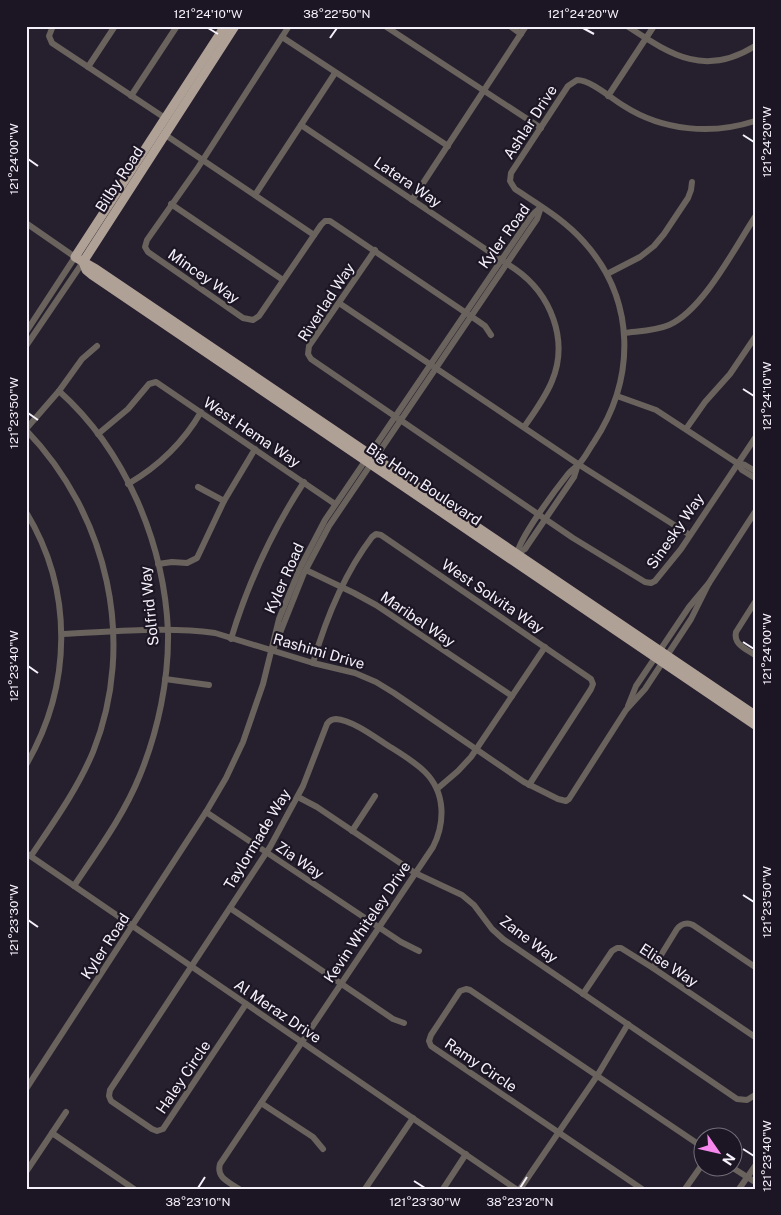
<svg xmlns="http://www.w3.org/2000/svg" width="781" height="1215" font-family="'Public Sans',sans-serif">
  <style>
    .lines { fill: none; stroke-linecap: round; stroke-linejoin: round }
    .minor { stroke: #69625d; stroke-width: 6 }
    .major { stroke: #b0a196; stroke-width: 9 }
    .ticks { fill: none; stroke: #f5f1fa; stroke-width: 2 }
    .labels { text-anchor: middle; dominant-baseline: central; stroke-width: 4.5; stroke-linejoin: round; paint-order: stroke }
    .street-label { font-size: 15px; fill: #f5f1fa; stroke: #1c1624 }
    .neatline { fill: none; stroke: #f5f1fa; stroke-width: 2 }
    .ticks-label { font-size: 12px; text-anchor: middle; fill: #f5f1fa }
  </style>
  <rect width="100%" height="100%" fill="#26202e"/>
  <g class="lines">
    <!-- minor -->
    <g class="minor">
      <polyline points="53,26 49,36 52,43 165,118"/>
      <polyline points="289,26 197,169 147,240 145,247 148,252 243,318 253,320 259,316 321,225 325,221 330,221 478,321 485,326 491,335"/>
      <polyline points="385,26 541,128"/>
      <polyline points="510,26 521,34"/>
      <path d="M627,26C670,54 704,78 755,46"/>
      <polyline points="282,37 448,146"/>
      <polyline points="88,67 115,26"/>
      <polyline points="131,96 177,26"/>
      <polyline points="608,96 654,26"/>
      <path d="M301,125L515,269C551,294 569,340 552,381C545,398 534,413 524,427"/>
      <polyline points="164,134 314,235"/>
      <polyline points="255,195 335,73"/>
      <polyline points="412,200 526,26"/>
      <polyline points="171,204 283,280"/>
      <polyline points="26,223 75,257 26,332"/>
      <polyline points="375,250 309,346 308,354 311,359 573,538 645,582 651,583 655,581 681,549 755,438"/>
      <polyline points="607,274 640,257 654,246 664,234 688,198 691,190 692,182"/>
      <polyline points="339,303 578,464 690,535"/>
      <path d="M624,333C639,331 655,331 669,325C703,310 734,249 755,217"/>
      <polyline points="26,346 83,262"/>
      <path d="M59,391C125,450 164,542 168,631C169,679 158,731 140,775C124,815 98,850 74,886"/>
      <polyline points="617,396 656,410 737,463 745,465 755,471"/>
      <polyline points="26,429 59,391 82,359 97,346"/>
      <polyline points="686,429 705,402 730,374 755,337"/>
      <path d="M26,430C108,515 137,642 93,752C77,790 53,823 31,856"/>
      <polyline points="98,434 128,409 149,384 156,382 335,504"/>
      <polyline points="737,463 742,470 755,478"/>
      <path d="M128,484C159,466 183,443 201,412"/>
      <polyline points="198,487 224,501"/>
      <path d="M26,512C74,591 72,686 26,765"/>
      <path d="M517,554C520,537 556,489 568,474C571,470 575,468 579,464C585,458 589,449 594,442C636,378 636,300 584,242C565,220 539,205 515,189L510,181L511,173L568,86L577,80C591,80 612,99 624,106C663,131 712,135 755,121"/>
      <polyline points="517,554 525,549 529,543 574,477 578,464"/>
      <polyline points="158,564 172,562 187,563 197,558 224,501 255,449"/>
      <polyline points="306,570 354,593 376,605 512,696"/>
      <path d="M755,602L736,632C733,644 746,649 755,655"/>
      <path d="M62,634C111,632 165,626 215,633L313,663L355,673L376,682L394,693L524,782L558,799L566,801L569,799L626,710L645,689L691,619L709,583"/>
      <path d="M231,639C248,583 272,531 304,482"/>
      <polyline points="274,648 304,573 329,526 537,219 541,207"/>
      <path d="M313,663C326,618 344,574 372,537L376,534L381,535L591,679L593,684L591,689L529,785"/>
      <polyline points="165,679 209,685"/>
      <polyline points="628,706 636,686 689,607 709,583 755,512"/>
      <polyline points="437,789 458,771 471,757 545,647"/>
      <polyline points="298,797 317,807 415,873 462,895 474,905 492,929 503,939 737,1099 747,1100 755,1095"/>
      <polyline points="206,812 401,942 419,951"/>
      <polyline points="352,831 375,796"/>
      <polyline points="26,853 516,1189"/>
      <polyline points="230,908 393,1019 404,1023"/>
      <path d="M653,968L677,929C681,924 687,922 693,925L755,967"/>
      <polyline points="583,994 612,951 617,948 621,948 653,968 755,1037"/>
      <polyline points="26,1089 206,812 226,778 243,742 263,684 279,619 300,568 325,520 532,215 541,207"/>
      <polyline points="261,1103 313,1137 323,1149"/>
      <polyline points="52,1133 134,1189"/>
      <polyline points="733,1168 755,1182"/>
      <polyline points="26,1172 66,1112"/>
      <path d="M239,1189C229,1182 216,1178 220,1164L433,847C445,823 446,793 425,772C414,761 398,752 384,743C372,735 351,720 336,719C332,719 329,721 327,724L303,786L270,847L110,1090L109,1096L111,1101L152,1129L157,1131L163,1129L246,1004"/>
      <polyline points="365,1189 413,1118"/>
      <polyline points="443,1189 466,1154"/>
      <polyline points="520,1189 597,1076 628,1024"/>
      <polyline points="642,1189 431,1046 429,1041 431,1035 460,991 466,989 470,990 704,1148"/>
      <polyline points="685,1189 704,1162"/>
      <polyline points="739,1189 755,1166"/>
    </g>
    <!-- major -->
    <g class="major">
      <polyline points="225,26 75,257 96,269 755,715"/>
      <polyline points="83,262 86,270 92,275 755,725"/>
      <polyline points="83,262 235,26"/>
    </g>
  </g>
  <!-- ticks -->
  <path class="ticks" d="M208,28L218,34M583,28L594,34M330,38L337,28M743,135L754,142M28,159L38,166M743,389L754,396M28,413L38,420M743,642L754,649M28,666L38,673M743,895L754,902M28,920L38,927M743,1149L754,1156M414,1181L425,1188M198,1188L205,1177M520,1188L527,1177"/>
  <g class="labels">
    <!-- street labels -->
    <g class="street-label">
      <text transform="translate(530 122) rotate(-57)">Ashlar Drive</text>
      <text transform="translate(119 179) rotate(-57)">Bilby Road</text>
      <text transform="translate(408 182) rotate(34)">Latera Way</text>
      <text transform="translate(504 236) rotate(-54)">Kyler Road</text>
      <text transform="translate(204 276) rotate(35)">Mincey Way</text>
      <text transform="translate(326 302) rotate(-57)">Riverlad Way</text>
      <text transform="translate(252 432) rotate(34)">West Hema Way</text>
      <text transform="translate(424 484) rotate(34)">Big Horn Boulevard</text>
      <text transform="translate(675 531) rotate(-55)">Sinesky Way</text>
      <text transform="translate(284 578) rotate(-66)">Kyler Road</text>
      <text transform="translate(493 596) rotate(34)">West Solvita Way</text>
      <text transform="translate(149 606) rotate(-96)">Solfrid Way</text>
      <text transform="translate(418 619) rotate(34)">Maribel Way</text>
      <text transform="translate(319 651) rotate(16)">Rashimi Drive</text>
      <text transform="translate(257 839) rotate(-59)">Taylormade Way</text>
      <text transform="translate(300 860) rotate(34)">Zia Way</text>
      <text transform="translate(367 922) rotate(-56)">Kevin Whiteley Drive</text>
      <text transform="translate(529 939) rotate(37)">Zane Way</text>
      <text transform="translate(105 946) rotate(-57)">Kyler Road</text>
      <text transform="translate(669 965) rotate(33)">Elise Way</text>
      <text transform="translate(278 1011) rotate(34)">Al Meraz Drive</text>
      <text transform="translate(481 1065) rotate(34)">Ramy Circle</text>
      <text transform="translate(183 1077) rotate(-56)">Haley Circle</text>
    </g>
  </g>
  <!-- border -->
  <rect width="781" height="1215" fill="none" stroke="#1c1624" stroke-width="55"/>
  <!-- north arrow -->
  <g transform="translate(718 1152) rotate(124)"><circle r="24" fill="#1c1624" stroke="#736e7a"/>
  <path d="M0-4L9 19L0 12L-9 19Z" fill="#f688ed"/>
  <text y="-8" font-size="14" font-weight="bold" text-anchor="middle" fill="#f5f1fa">N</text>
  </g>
  <rect x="28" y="28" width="726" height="1160" class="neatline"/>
  <g class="ticks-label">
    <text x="208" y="18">121°24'10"W</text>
    <text x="337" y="18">38°22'50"N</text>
    <text x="583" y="18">121°24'20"W</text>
    <text transform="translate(767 142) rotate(-90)" y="4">121°24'20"W</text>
    <text transform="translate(14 159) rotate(-90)" y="4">121°24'00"W</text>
    <text transform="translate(767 396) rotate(-90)" y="4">121°24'10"W</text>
    <text transform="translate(14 413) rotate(-90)" y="4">121°23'50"W</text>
    <text transform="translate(767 649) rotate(-90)" y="4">121°24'00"W</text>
    <text transform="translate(14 666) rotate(-90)" y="4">121°23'40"W</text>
    <text transform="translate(767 902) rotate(-90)" y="4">121°23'50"W</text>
    <text transform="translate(14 920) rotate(-90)" y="4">121°23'30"W</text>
    <text transform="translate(767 1156) rotate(-90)" y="4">121°23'40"W</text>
    <text x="198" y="1206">38°23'10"N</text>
    <text x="425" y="1206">121°23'30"W</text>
    <text x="520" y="1206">38°23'20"N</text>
  </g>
</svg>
